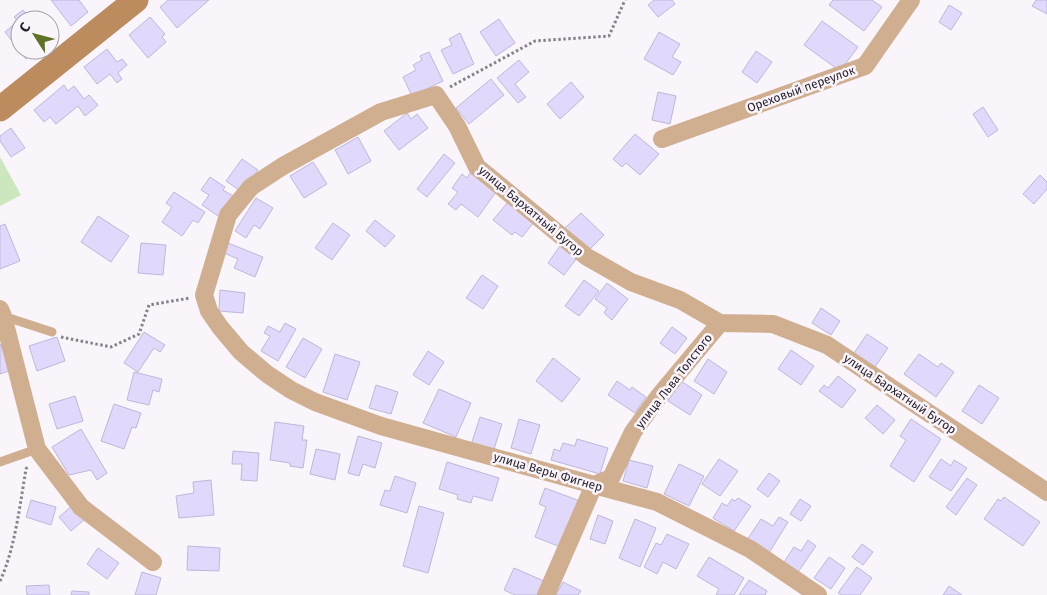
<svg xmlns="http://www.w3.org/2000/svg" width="1047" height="595" font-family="'Fira Sans',sans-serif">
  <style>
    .park { fill: #cce7bd }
    .building { fill: #e1d9fc; stroke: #bfb7d9 }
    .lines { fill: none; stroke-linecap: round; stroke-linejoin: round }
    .path { stroke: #87828a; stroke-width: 3; stroke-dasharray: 2.5 2.5; stroke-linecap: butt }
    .lane { stroke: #d0af91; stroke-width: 9 }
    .street { stroke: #d0af91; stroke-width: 18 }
    .secondary { stroke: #bc8b5e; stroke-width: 25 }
    .labels { text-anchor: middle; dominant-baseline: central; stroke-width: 5; stroke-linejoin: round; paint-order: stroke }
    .street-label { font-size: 12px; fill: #261f2a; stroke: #f9f5fb }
  </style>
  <rect width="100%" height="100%" fill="#f9f5fb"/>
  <!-- park -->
  <polygon class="park" points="0,157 21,195 0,206"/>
  <!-- building -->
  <g class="building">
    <polygon points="51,0 79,0 88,12 71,26"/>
    <polygon points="168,0 209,0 177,28 160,7"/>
    <polygon points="654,0 672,0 675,4 658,17 648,5"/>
    <polygon points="833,0 872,0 882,7 864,31 829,5"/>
    <polygon points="1036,0 1047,0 1047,14 1032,6"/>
    <polygon points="949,5 962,13 951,30 939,22"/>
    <polygon points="23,10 31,20 20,20 20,50 38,50 26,59 5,32 18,21 14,17"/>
    <polygon points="150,17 165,34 162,37 166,42 148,58 129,35"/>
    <polygon points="499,19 515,43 496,56 480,32"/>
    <polygon points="822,21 858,47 840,71 804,45"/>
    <polygon points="659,32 680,44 672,57 681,62 673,75 644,59"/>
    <polygon points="460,33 474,64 453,74 441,50 452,45 449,39"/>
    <polygon points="107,49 117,62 122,59 127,65 118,73 122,79 117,83 110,74 97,84 84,67"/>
    <polygon points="756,51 772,62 757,83 742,72"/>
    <polygon points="429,52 443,81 412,96 403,77 416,70 413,65 422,60 420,56"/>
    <polygon points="519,60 529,72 515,84 526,97 518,103 497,78"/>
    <polygon points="491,79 504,95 469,124 456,108"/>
    <polygon points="571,82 584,97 560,119 547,104"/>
    <polygon points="64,85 68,91 74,86 84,99 89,95 98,105 85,116 78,106 56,124 50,117 44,122 34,110"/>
    <polygon points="658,92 676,96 670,124 652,120"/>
    <polygon points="983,107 998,130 988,137 973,114"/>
    <polygon points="407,113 411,119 417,114 428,128 399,150 384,131"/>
    <polygon points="11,128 25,148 11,157 0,141 0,136"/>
    <polygon points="635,134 659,154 640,175 626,163 622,167 613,159"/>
    <polygon points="358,137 371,161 348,174 335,150"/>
    <polygon points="444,154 455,163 427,197 417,189"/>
    <polygon points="242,159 258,170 242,192 226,181"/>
    <polygon points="313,162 327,184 304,198 290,176"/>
    <polygon points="470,173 496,192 478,217 461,204 456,210 448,204 458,192 452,188 462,174 467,178"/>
    <polygon points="1040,175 1047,182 1047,189 1034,204 1023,194"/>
    <polygon points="210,177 225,187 223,190 235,197 221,218 202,205 209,195 201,190"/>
    <polygon points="174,192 205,212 198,223 193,220 182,236 162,222 172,207 166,203"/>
    <polygon points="256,198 273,208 260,229 254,225 246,238 235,231"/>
    <polygon points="508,202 534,222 522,237 515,232 512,235 493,220"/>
    <polygon points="581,213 604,235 587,252 564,229"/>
    <polygon points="98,216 129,236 111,262 81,242"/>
    <polygon points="375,220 395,236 385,247 366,231"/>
    <polygon points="333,223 350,235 332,260 315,248"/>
    <polygon points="5,224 20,261 0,269 0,226"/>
    <polygon points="141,243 166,245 163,275 138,273"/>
    <polygon points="228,243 263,257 255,277 234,268 238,259 224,253"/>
    <polygon points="560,246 577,258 564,275 548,263"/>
    <polygon points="482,275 498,286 483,309 466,298"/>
    <polygon points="584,280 599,291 579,316 565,306"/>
    <polygon points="607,283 628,299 612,320 604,313 607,308 595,299"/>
    <polygon points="220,290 245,293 243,313 219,311"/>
    <polygon points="821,308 840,321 831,335 812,323"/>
    <polygon points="285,323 296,329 278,361 261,351 270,336 264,333 268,326 280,332"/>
    <polygon points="672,327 687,338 675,354 660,343"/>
    <polygon points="144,332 165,345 160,352 154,348 138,372 124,363"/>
    <polygon points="867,334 888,348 875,367 854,353"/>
    <polygon points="57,337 65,361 37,371 29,346"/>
    <polygon points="303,338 322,349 305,378 286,367"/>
    <polygon points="1,344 9,371 0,374 0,345"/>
    <polygon points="791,350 814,366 801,385 778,369"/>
    <polygon points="428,351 444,362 429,385 413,375"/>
    <polygon points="335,354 360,362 347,400 323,392"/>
    <polygon points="919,354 938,367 941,363 954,372 936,397 904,374"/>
    <polygon points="553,358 580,379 562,402 536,381"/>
    <polygon points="708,359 727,372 714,394 694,381"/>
    <polygon points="134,372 162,379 159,392 153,390 149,405 127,400"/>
    <polygon points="838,376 856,390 842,408 819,391 824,385 828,388"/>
    <polygon points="617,381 630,390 632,387 646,397 635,413 608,395"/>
    <polygon points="681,381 702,395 690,415 668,401"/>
    <polygon points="376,385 398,392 391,414 369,408"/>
    <polygon points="979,385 999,398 982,424 962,411"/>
    <polygon points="439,389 471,403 456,437 423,423"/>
    <polygon points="75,396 83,421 57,429 49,404"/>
    <polygon points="114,404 141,413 136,428 132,427 124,449 101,441"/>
    <polygon points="877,405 895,420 883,434 865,418"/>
    <polygon points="480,417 502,424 493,452 471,445"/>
    <polygon points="519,419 540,425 531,454 511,448"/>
    <polygon points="911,419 941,439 914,482 890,466 906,440 900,436"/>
    <polygon points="275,422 304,426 302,440 307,440 303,468 290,466 290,463 270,460"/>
    <polygon points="81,429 107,473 97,480 91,470 69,475 52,447"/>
    <polygon points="358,436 382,443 375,468 363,464 359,476 348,473"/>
    <polygon points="577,439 608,448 600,474 551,460 554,449 560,451 563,443 575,446"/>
    <polygon points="316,449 340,454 335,480 310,474"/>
    <polygon points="233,451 259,453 257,481 241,480 242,464 232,464"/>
    <polygon points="719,459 738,471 720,496 702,484"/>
    <polygon points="941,459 951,466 954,460 967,468 951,491 929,477"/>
    <polygon points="629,460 653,466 647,488 623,481"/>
    <polygon points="447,462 499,478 492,501 473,496 471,503 457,499 458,495 439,489"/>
    <polygon points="679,464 704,476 689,506 664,494"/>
    <polygon points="769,473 780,481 768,497 757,489"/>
    <polygon points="395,476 416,483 407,513 380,505 385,490 390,491"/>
    <polygon points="967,478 977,485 956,515 946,507"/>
    <polygon points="211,480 214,515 179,518 176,496 194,493 193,482"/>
    <polygon points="545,488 580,501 563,548 535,537 546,507 539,504"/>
    <polygon points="1004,497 1040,522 1023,546 984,519 998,499 1001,501"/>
    <polygon points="738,498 751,506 734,531 713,518 722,503 727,506 732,499 735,501"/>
    <polygon points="800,499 811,506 801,521 790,514"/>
    <polygon points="31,500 56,507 51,525 26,517"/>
    <polygon points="73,505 85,519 71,531 59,517"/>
    <polygon points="419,506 444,513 428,573 403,566"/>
    <polygon points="598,515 613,521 605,544 590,539"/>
    <polygon points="779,517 788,522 769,553 747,540 761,519 773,526"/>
    <polygon points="635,519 656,528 640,567 619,558"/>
    <polygon points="667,534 689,544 676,569 663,562 657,574 644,567 656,543 661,545"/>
    <polygon points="808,540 816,546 798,572 784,562 794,547 801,551"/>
    <polygon points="862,544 873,552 863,565 852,557"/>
    <polygon points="188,546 220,548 219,571 187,570"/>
    <polygon points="98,548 119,563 107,579 87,564"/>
    <polygon points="709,557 744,578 734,595 716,595 719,589 697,576"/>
    <polygon points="829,557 845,568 831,589 814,578"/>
    <polygon points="857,567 872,578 860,595 841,595 838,593"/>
    <polygon points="514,568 544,581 538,595 515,595 504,590"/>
    <polygon points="142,572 161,578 156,595 135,595"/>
    <polygon points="749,580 767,591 765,595 739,595"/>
    <polygon points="563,582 581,591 578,595 556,595"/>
    <polygon points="49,585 50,595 27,595 26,586"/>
    <polygon points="949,586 962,595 943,595"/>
    <polygon points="72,591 89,592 89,595 71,595"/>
  </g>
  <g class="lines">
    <!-- path -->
    <g class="path">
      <polyline points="450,87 535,41 609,36 625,0"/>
      <polyline points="61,337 111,347 139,334 149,305 190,298"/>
      <path d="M0,581C15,549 20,504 26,469L28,466"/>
    </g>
    <!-- lane -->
    <g class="lane">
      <polyline points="3,316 52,332"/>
      <polyline points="0,462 37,449"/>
    </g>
    <!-- street -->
    <g class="street">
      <polyline points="662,139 865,66 911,0"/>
      <polyline points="0,309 3,316 37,449 81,507 153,562"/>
      <polyline points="546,595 594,485 611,478 633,432 659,396 720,323"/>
      <polyline points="818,595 750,549 657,502 594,485 381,426 315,402 291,390 267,374 241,352 220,327 209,311 204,295 228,215 251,187 283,166 381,112 436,95 457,126 477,167 587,257 631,282 680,300 720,323 773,324 827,345 1047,492"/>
    </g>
    <!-- secondary -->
    <polyline class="secondary" points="0,109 136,0"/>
  </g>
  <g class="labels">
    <!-- street labels -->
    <g class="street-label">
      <text transform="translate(801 89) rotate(-20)">Ореховый переулок</text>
      <text transform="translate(531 211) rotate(40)">улица Бархатный Бугор</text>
      <text transform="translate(674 381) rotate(-52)">улица Льва Толстого</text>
      <text transform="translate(900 394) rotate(34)">улица Бархатный Бугор</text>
      <text transform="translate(548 472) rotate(16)">улица Веры Фигнер</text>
    </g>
  </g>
  <!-- north arrow -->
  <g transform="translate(35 35) rotate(306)"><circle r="24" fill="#f9f5fb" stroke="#a59fa7"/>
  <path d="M0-4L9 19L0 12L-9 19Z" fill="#5e7424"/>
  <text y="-8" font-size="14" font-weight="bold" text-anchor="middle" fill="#261f2a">С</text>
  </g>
</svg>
